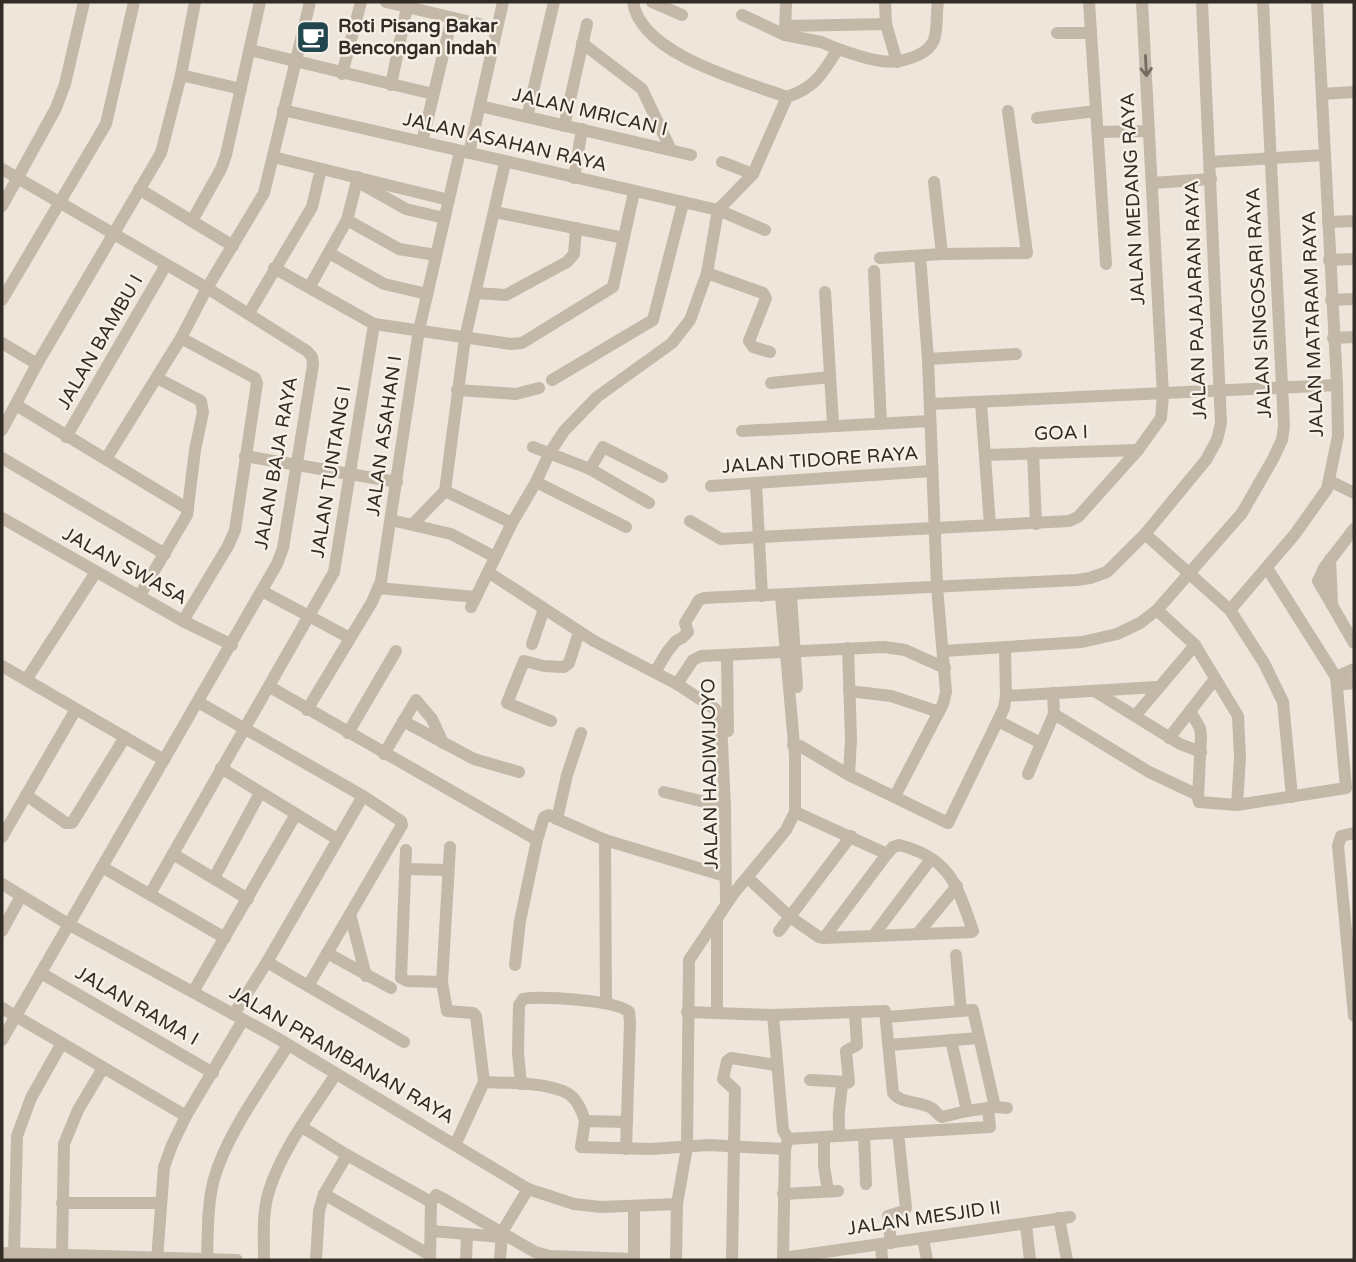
<svg xmlns="http://www.w3.org/2000/svg" width="1356" height="1262" font-family="'Varela Round',sans-serif">
  <style>
    .lines { fill: none; stroke-linecap: round; stroke-linejoin: round }
    .minor { stroke: #c4b8a8; stroke-width: 12 }
    .oneway { stroke: #746b61 }
    .labels { text-anchor: middle; dominant-baseline: central; stroke-width: 5; stroke-linejoin: round; paint-order: stroke }
    .poi-label { font-size: 19px; font-weight: bold; fill: #322c27; stroke: #f6f0e6; text-anchor: start }
    .street-label { font-size: 19px; fill: #322c27; stroke: #f6f0e6 }
  </style>
  <rect width="100%" height="100%" fill="#eee6db"/>
  <g class="lines">
    <!-- minor -->
    <g class="minor">
      <polyline points="386,2 496,28"/>
      <path d="M633,2C641,55 743,81 787,97"/>
      <polyline points="652,2 682,15"/>
      <polyline points="786,2 785,35 821,42 838,49"/>
      <polyline points="885,2 886,24 897,62"/>
      <polyline points="1089,2 1106,264"/>
      <polyline points="742,15 785,35"/>
      <polyline points="785,26 886,24"/>
      <polyline points="1057,33 1091,33"/>
      <polyline points="582,43 642,89 671,150"/>
      <polyline points="250,50 433,94"/>
      <polyline points="342,74 361,2"/>
      <polyline points="181,75 241,89"/>
      <polyline points="391,85 407,7"/>
      <polyline points="1322,94 1354,92"/>
      <polyline points="480,106 691,155"/>
      <polyline points="283,110 718,210 765,230"/>
      <polyline points="527,117 554,2"/>
      <polyline points="1037,118 1096,111"/>
      <polyline points="564,126 587,24"/>
      <polyline points="1098,132 1149,131"/>
      <polyline points="422,142 452,18"/>
      <polyline points="469,153 503,2"/>
      <polyline points="273,157 449,200"/>
      <polyline points="722,162 753,174"/>
      <polyline points="1210,162 1325,155"/>
      <polyline points="2,169 207,288 307,351 312,357 313,365 283,548 277,564 2,1040"/>
      <polyline points="574,178 582,129"/>
      <polyline points="358,182 406,209 444,218"/>
      <polyline points="1152,183 1211,179"/>
      <polyline points="139,189 233,246"/>
      <polyline points="2,206 56,108 65,84 84,2"/>
      <polyline points="495,212 624,238"/>
      <polyline points="193,219 221,169 226,155 260,2"/>
      <polyline points="347,220 399,249 436,255"/>
      <polyline points="1328,222 1354,221"/>
      <polyline points="329,253 384,284 427,294"/>
      <polyline points="942,254 1027,253 1008,111"/>
      <polyline points="880,258 942,254 934,182"/>
      <polyline points="1329,260 1354,259"/>
      <polyline points="274,268 374,324 511,344 522,343 613,287 634,192"/>
      <polyline points="874,271 881,423"/>
      <polyline points="707,273 763,293 766,298 749,341 753,347 770,352"/>
      <polyline points="310,286 347,220 358,177"/>
      <polyline points="825,292 833,424"/>
      <polyline points="476,293 506,295 567,262 574,254 576,228"/>
      <polyline points="2,300 106,124 134,2"/>
      <polyline points="1331,300 1354,299"/>
      <polyline points="249,313 312,207 321,169"/>
      <polyline points="181,338 255,378 257,383 235,530 228,546 183,621"/>
      <polyline points="1333,338 1354,337"/>
      <polyline points="2,343 37,364"/>
      <polyline points="928,359 1016,354"/>
      <polyline points="552,380 653,320 683,203"/>
      <polyline points="771,383 830,377"/>
      <polyline points="457,390 516,394 539,388"/>
      <polyline points="981,403 990,525"/>
      <polyline points="930,404 1337,385"/>
      <polyline points="16,405 188,509"/>
      <polyline points="2,430 37,364 161,153 181,75 195,2"/>
      <polyline points="742,431 930,421"/>
      <polyline points="66,437 166,265"/>
      <polyline points="533,447 590,469 649,503"/>
      <polyline points="1033,453 1036,524"/>
      <polyline points="986,455 1138,450"/>
      <polyline points="245,456 397,482"/>
      <polyline points="2,458 165,554"/>
      <polyline points="106,459 181,338 207,288 264,193 310,2"/>
      <polyline points="590,469 603,447 662,477"/>
      <polyline points="1330,481 1354,493"/>
      <polyline points="536,482 626,527"/>
      <polyline points="756,483 762,596"/>
      <polyline points="711,486 932,471"/>
      <polyline points="445,491 465,338 505,163"/>
      <polyline points="445,491 512,523"/>
      <polyline points="2,518 183,621 232,645"/>
      <polyline points="391,520 451,534 495,557"/>
      <polyline points="690,521 721,539 1069,521 1078,517 1138,450 1161,418 1163,395 1142,2"/>
      <polyline points="413,524 445,491"/>
      <polyline points="1354,529 1324,568 1318,581 1354,643"/>
      <polyline points="1145,534 1230,610 1264,663 1283,702 1292,797"/>
      <polyline points="1330,559 1332,604"/>
      <polyline points="488,572 594,641 677,684 715,709 721,721 725,807 726,903"/>
      <polyline points="378,588 476,597"/>
      <polyline points="262,591 350,638"/>
      <polyline points="140,595 187,515 195,450 203,412 201,401 157,378"/>
      <polyline points="791,595 797,687"/>
      <path d="M471,607L512,523L536,482L549,454L564,431L597,397L672,343L690,320L707,273L718,210L753,174L787,97C816,87 822,74 838,49C866,58 890,69 918,55C925,52 931,47 934,40C938,28 936,14 938,2"/>
      <polyline points="1157,610 1195,645 1238,716 1240,758 1237,805"/>
      <polyline points="1230,610 1295,534 1327,489 1338,436 1337,385 1317,2"/>
      <polyline points="532,644 544,609"/>
      <polyline points="848,648 851,739 849,775"/>
      <polyline points="943,651 1082,642 1117,634 1140,623 1157,610 1242,513 1273,459 1282,440 1284,426 1263,2"/>
      <polyline points="727,655 728,731"/>
      <polyline points="2,666 164,760"/>
      <polyline points="655,672 667,652 676,641 682,638 688,632 685,623 699,600 704,598 1077,580 1090,578 1107,572 1145,534 1206,460 1217,440 1221,423 1202,2"/>
      <polyline points="1336,677 1354,669"/>
      <polyline points="26,680 96,572"/>
      <polyline points="677,684 693,660 701,656 884,647 905,650 945,668"/>
      <polyline points="1337,685 1354,683"/>
      <polyline points="270,687 537,840 520,921 515,965"/>
      <polyline points="849,691 891,696 939,712"/>
      <polyline points="1096,692 1180,744 1201,752"/>
      <polyline points="1006,696 1157,687"/>
      <polyline points="198,702 363,796 401,821 402,825 308,986"/>
      <polyline points="307,710 372,602 381,581 419,330 460,151"/>
      <polyline points="1190,711 1200,728 1201,736 1198,798 1199,802 1237,805 1346,788 1336,677 1267,568"/>
      <polyline points="1054,714 1149,772 1198,795"/>
      <polyline points="1135,716 1195,645"/>
      <polyline points="403,721 474,759 519,772"/>
      <polyline points="551,721 507,703 524,661 544,666 564,667 569,663 579,632"/>
      <polyline points="998,721 1041,743"/>
      <polyline points="348,733 396,651"/>
      <polyline points="1169,738 1215,679"/>
      <polyline points="793,745 800,746 849,775 948,823 1004,708 1006,696 1005,647"/>
      <polyline points="384,754 416,700 432,719 443,743"/>
      <polyline points="221,768 337,839"/>
      <polyline points="1028,774 1054,714 1053,693"/>
      <polyline points="664,792 725,807"/>
      <polyline points="26,795 66,823 72,823 125,737"/>
      <polyline points="895,796 943,704 946,692 937,587 928,359 920,256"/>
      <polyline points="795,812 887,854"/>
      <polyline points="557,819 605,840"/>
      <polyline points="1354,833 1341,836 1338,846 1354,1016"/>
      <polyline points="2,837 76,709"/>
      <polyline points="537,840 544,817 549,815 557,819 567,775 581,733"/>
      <polyline points="450,847 442,982 447,1011 473,1013 476,1016 484,1082 456,1143"/>
      <polyline points="406,850 401,978 407,981 442,982"/>
      <polyline points="173,854 248,899"/>
      <polyline points="102,867 225,938"/>
      <polyline points="405,869 447,870"/>
      <polyline points="214,878 260,793"/>
      <path d="M748,878L790,917L819,937L824,938L972,932L973,931C957,886 951,858 899,845L893,847L887,854L824,938"/>
      <polyline points="2,884 68,924 277,1038 528,1189 574,1204 601,1207 677,1204"/>
      <polyline points="150,894 334,572 374,324"/>
      <polyline points="350,914 366,976"/>
      <polyline points="717,921 717,1013"/>
      <polyline points="2,931 21,896"/>
      <polyline points="779,931 851,836"/>
      <polyline points="918,933 957,886"/>
      <polyline points="873,936 931,859"/>
      <polyline points="327,953 391,988"/>
      <polyline points="956,955 961,1011"/>
      <polyline points="267,962 404,1042"/>
      <polyline points="41,973 213,1073"/>
      <polyline points="193,992 296,814"/>
      <polyline points="606,1003 605,840 725,876"/>
      <polyline points="2,1008 186,1116"/>
      <path d="M687,1012L773,1015L885,1011L893,1093C902,1105 921,1100 933,1109C936,1112 938,1115 942,1117L967,1111L951,1040"/>
      <polyline points="234,1014 267,962 363,796"/>
      <polyline points="773,1015 783,1130 788,1139 785,1149 783,1260"/>
      <polyline points="887,1017 973,1010 995,1107"/>
      <polyline points="889,1045 979,1038"/>
      <polyline points="810,1080 848,1082"/>
      <path d="M484,1082C507,1083 546,1082 567,1093C576,1098 582,1111 585,1121"/>
      <path d="M521,1084L518,1053L519,1005L523,999C542,996 616,1000 629,1012L630,1022L626,1149"/>
      <polyline points="967,1111 995,1107 1007,1108"/>
      <polyline points="627,1122 585,1121 581,1147 651,1149 708,1145 785,1149"/>
      <polyline points="302,1127 347,1155 431,1202"/>
      <polyline points="864,1135 866,1184"/>
      <path d="M840,1136C837,1116 840,1104 842,1085L849,1082L846,1051L857,1045L855,1013"/>
      <polyline points="824,1137 824,1166 828,1191"/>
      <polyline points="788,1139 990,1127 988,1108"/>
      <polyline points="324,1194 430,1255"/>
      <polyline points="783,1194 838,1191"/>
      <polyline points="431,1202 436,1195 442,1198 535,1252 550,1256 634,1259"/>
      <polyline points="62,1203 161,1203"/>
      <polyline points="1059,1218 1067,1260"/>
      <polyline points="1026,1225 1030,1260"/>
      <polyline points="432,1231 501,1237"/>
      <polyline points="923,1238 927,1260"/>
      <polyline points="891,1243 888,1216 904,1211 906,1208 898,1133"/>
      <polyline points="881,1244 882,1260"/>
      <polyline points="2,1253 237,1260"/>
      <polyline points="14,1254 17,1136 31,1098 62,1043"/>
      <polyline points="62,1255 64,1144 78,1110 103,1068"/>
      <polyline points="783,1258 1070,1217"/>
      <polyline points="157,1260 164,1167 172,1145 186,1116 243,1020"/>
      <path d="M207,1260C208,1233 207,1205 214,1179C226,1135 264,1084 288,1045"/>
      <path d="M264,1260C264,1237 262,1213 269,1191C281,1151 313,1109 336,1074"/>
      <polyline points="316,1260 319,1211 324,1194 347,1155"/>
      <polyline points="430,1260 431,1202"/>
      <polyline points="466,1260 467,1234"/>
      <polyline points="500,1260 502,1232 528,1189"/>
      <polyline points="634,1260 634,1206"/>
      <polyline points="676,1260 677,1204 687,1147 689,960 734,893 786,830 795,812 795,756 781,596"/>
      <polyline points="732,1260 735,1090 723,1079 727,1061 731,1058 776,1065"/>
    </g>
  </g>
  <!-- one-way arrows -->
  <defs><path id="oneway-shaft" d="M-6 0H5M1.5-3L5.5 0L1.5 3" fill="none" stroke-width="1.6" stroke-linecap="round" stroke-linejoin="round" transform="scale(1.75)"/></defs>
  <use class="oneway" href="#oneway-shaft" transform="translate(1146 66) rotate(87)"/>
  <!-- icons -->
  <defs>
    <g id="cafe-square" transform="scale(1.75)"><rect x="-9" y="-9" width="18" height="18" rx="4" fill="#22474e" stroke="#f6f0e6"/><path d="M-5.5-4.5H6V0H3Q3 3.5 0 3.5H-2.5Q-5.5 3.5-5.5 0ZM3-3.2v2h1.7v-2ZM-6 4.5H4V6H-6Z" fill="#fff"/></g>
  </defs>
  <g fill-rule="evenodd">
    <use href="#cafe-square" x="313" y="37"/>
  </g>
  <g class="labels">
    <!-- poi labels -->
    <g class="poi-label">
      <text x="338" y="26">Roti Pisang Bakar<tspan x="338" dy="22">Bencongan Indah</tspan></text>
    </g>
    <!-- street labels -->
    <g class="street-label">
      <text transform="translate(590 112) rotate(13)">JALAN MRICAN I</text>
      <text transform="translate(505 142) rotate(13)">JALAN ASAHAN RAYA</text>
      <text transform="translate(1133 199) rotate(-93)">JALAN MEDANG RAYA</text>
      <text transform="translate(1196 300) rotate(-92)">JALAN PAJAJARAN RAYA</text>
      <text transform="translate(1259 303) rotate(-93)">JALAN SINGOSARI RAYA</text>
      <text transform="translate(1313 324) rotate(-92)">JALAN MATARAM RAYA</text>
      <text transform="translate(100 342) rotate(-60)">JALAN BAMBU I</text>
      <text transform="translate(1061 433) rotate(-2)">GOA I</text>
      <text transform="translate(384 436) rotate(-82)">JALAN ASAHAN I</text>
      <text transform="translate(820 460) rotate(-4)">JALAN TIDORE RAYA</text>
      <text transform="translate(276 463) rotate(-80)">JALAN BAJA RAYA</text>
      <text transform="translate(331 472) rotate(-81)">JALAN TUNTANG I</text>
      <text transform="translate(125 566) rotate(29)">JALAN SWASA</text>
      <text transform="translate(710 774) rotate(-91)">JALAN HADIWIJOYO</text>
      <text transform="translate(137 1006) rotate(30)">JALAN RAMA I</text>
      <text transform="translate(342 1055) rotate(30)">JALAN PRAMBANAN RAYA</text>
      <text transform="translate(924 1218) rotate(-8)">JALAN MESJID II</text>
    </g>
  </g>
  <!-- border -->
  <rect width="1356" height="1262" fill="none" stroke="#322c27" stroke-width="7"/>
</svg>
